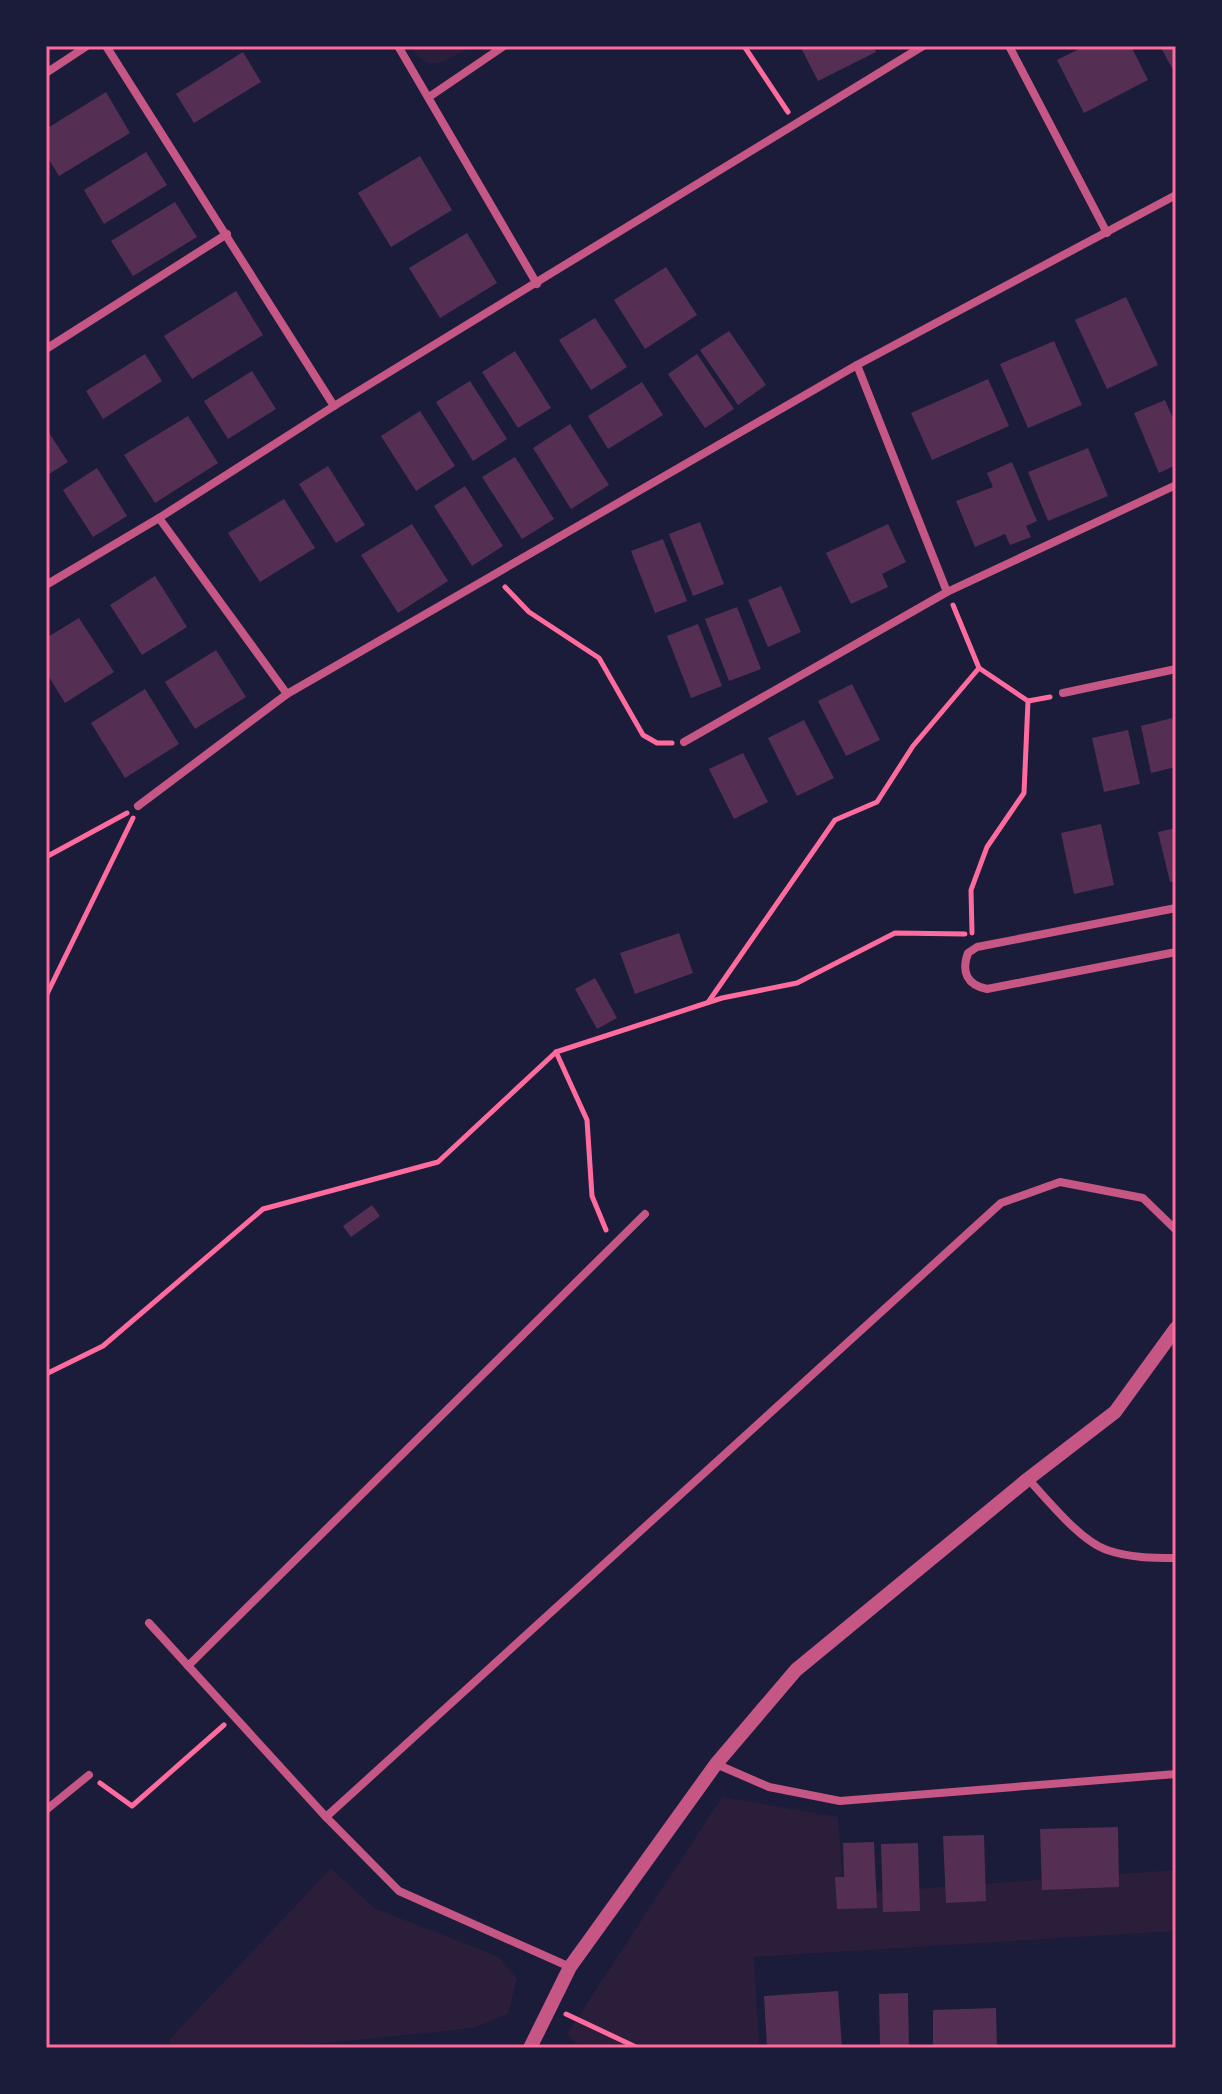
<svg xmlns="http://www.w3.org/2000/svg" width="1222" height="2094" font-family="'Golos Text',sans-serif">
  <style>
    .green { fill: #2a1e3b }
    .building { fill: #542f53 }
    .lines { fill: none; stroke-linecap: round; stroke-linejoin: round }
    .path { stroke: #ff6b9d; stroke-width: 5 }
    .minor { stroke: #c65784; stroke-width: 8 }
    .tertiary { stroke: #c65784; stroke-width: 14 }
    .neatline { fill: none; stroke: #ff6b9d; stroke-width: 3 }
  </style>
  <rect width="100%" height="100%" fill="#1b1b3a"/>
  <!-- green -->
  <g class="green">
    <path d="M411,46H470C448,60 428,77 411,46Z"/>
    <polygon points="722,1797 838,1817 844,1894 1176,1870 1176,1931 754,1957 759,2048 581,2048 567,2034"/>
    <polygon points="331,1868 374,1908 499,1957 517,1979 508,2014 474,2028 277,2048 172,2048 169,2040"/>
  </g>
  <!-- building -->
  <g class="building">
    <polygon points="800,46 873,46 876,52 818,81"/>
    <polygon points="1085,46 1131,46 1148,80 1084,113 1057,60"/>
    <polygon points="1160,46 1176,46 1176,68 1173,70"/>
    <polygon points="243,52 261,82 194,123 176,94"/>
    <polygon points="106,92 130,133 59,176 46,155 46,129"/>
    <polygon points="146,152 167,185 104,224 84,190"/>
    <polygon points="420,156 452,210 391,247 358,193"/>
    <polygon points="175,202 197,237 133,276 111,241"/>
    <polygon points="467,233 497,283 440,318 409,268"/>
    <polygon points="666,267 697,315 645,349 614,300"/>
    <polygon points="236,291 263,335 192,379 164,336"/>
    <polygon points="1126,297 1158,365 1107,389 1075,320"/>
    <polygon points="595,318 627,367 591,390 559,340"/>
    <polygon points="729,331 766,385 738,405 700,350"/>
    <polygon points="1054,341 1082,405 1028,428 1000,364"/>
    <polygon points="515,351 551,408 518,428 482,372"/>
    <polygon points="145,354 162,381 103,419 86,391"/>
    <polygon points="697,354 734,409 705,428 668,374"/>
    <polygon points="252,371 276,409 228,439 204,401"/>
    <polygon points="988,379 1009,426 932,460 911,413"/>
    <polygon points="470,381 507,439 473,461 436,402"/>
    <polygon points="642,382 663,415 608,449 588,416"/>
    <polygon points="1165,400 1176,425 1176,465 1159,473 1134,413"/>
    <polygon points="420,411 455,466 416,491 381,436"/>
    <polygon points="188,416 218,463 155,503 124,455"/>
    <polygon points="570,424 609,485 571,509 533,448"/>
    <polygon points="46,428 68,462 46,476"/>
    <polygon points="1088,448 1108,496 1048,521 1028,472"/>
    <polygon points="515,457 554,519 522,539 482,477"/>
    <polygon points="1012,462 1037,521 1026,526 1031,537 1010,545 1005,534 975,547 956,501 993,487 987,473"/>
    <polygon points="328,466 365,525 336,543 299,484"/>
    <polygon points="97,468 127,516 93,537 63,490"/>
    <polygon points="465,486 503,546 472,566 434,506"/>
    <polygon points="284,499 315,548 260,582 228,533"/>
    <polygon points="700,522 724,584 693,596 669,534"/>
    <polygon points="412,524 448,581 398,613 361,555"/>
    <polygon points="888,524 906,562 882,574 888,587 851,604 826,553"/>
    <polygon points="663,539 687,601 655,613 631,551"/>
    <polygon points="155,576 187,627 142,655 110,605"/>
    <polygon points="781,586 801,632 768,647 748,600"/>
    <polygon points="737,607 761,669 729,681 705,619"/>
    <polygon points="79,618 114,672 65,703 46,672 46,638"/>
    <polygon points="698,624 722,686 691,698 667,636"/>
    <polygon points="216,650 246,697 195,729 165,682"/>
    <polygon points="852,684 880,740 846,756 818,701"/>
    <polygon points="145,689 179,744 125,778 91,723"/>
    <polygon points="1172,718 1176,735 1176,767 1151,773 1141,726"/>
    <polygon points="804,720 834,778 797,796 768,738"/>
    <polygon points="1128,730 1140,784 1104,792 1092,738"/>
    <polygon points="743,753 768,802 734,819 709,769"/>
    <polygon points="1101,824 1114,885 1074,894 1061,833"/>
    <polygon points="1176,828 1176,881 1170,882 1158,832"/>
    <polygon points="679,933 693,973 635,994 620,953"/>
    <polygon points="595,978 617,1018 597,1029 575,989"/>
    <polygon points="372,1205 380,1216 351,1237 343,1226"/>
    <polygon points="1118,1827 1119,1887 1042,1890 1040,1829"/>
    <polygon points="984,1835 986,1901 946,1903 943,1836"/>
    <polygon points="874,1842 877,1908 837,1909 835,1877 844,1877 843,1843"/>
    <polygon points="918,1843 920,1911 883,1912 881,1844"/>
    <polygon points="838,1991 842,2048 767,2048 764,1996"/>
    <polygon points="908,1993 909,2048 880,2048 879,1994"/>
    <polygon points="996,2008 997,2048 933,2048 933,2010"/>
  </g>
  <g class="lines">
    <!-- path -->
    <g class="path">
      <polyline points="744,46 788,112"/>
      <polyline points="505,587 529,612 599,658 643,735 657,743 672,743"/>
      <polyline points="953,605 979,668 1028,701 1050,697"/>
      <polyline points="46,857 127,813"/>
      <polyline points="972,933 971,890 987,847 1024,793 1028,701"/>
      <polyline points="46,996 133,818"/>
      <polyline points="709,1001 835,820 877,802 913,746 979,668"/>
      <polyline points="556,1052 587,1120 592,1196 606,1230"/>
      <polyline points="46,1374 103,1346 263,1209 438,1162 556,1052 722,998 797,983 895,933 965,934"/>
      <polyline points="100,1783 132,1806 224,1725"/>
      <polyline points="566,2014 638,2048"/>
    </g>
    <!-- minor -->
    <g class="minor">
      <polyline points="106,46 334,406"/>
      <polyline points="398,46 537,284"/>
      <polyline points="1009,46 1107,233"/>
      <polyline points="46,73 87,46"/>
      <polyline points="429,97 504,46"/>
      <polyline points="46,349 227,234"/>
      <polyline points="857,365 947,592"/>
      <polyline points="159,518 287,694"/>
      <polyline points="46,585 159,518 334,406 923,46"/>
      <polyline points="1063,693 1176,669"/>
      <polyline points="684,742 947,592 1176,485"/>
      <polyline points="138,806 287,694 857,365 1176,195"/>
      <path d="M1176,908L977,947L968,953C961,972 967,985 987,989L1176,952"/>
      <path d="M1028,1479C1048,1500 1080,1541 1107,1550C1130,1558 1153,1558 1176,1558"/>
      <polyline points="149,1623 326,1817 399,1891 570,1967"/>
      <polyline points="188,1666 645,1214"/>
      <polyline points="716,1764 769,1787 840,1801 1176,1774"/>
      <polyline points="46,1810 89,1775"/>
      <polyline points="326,1817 1001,1203 1060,1182 1143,1198 1176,1230"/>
    </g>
    <!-- tertiary -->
    <polyline class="tertiary" points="530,2048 570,1967 716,1764 796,1670 1028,1479 1115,1412 1176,1328"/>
  </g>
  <!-- border -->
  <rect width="1222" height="2094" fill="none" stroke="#1b1b3a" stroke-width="96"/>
  <rect x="48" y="48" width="1126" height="1998" class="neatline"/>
</svg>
